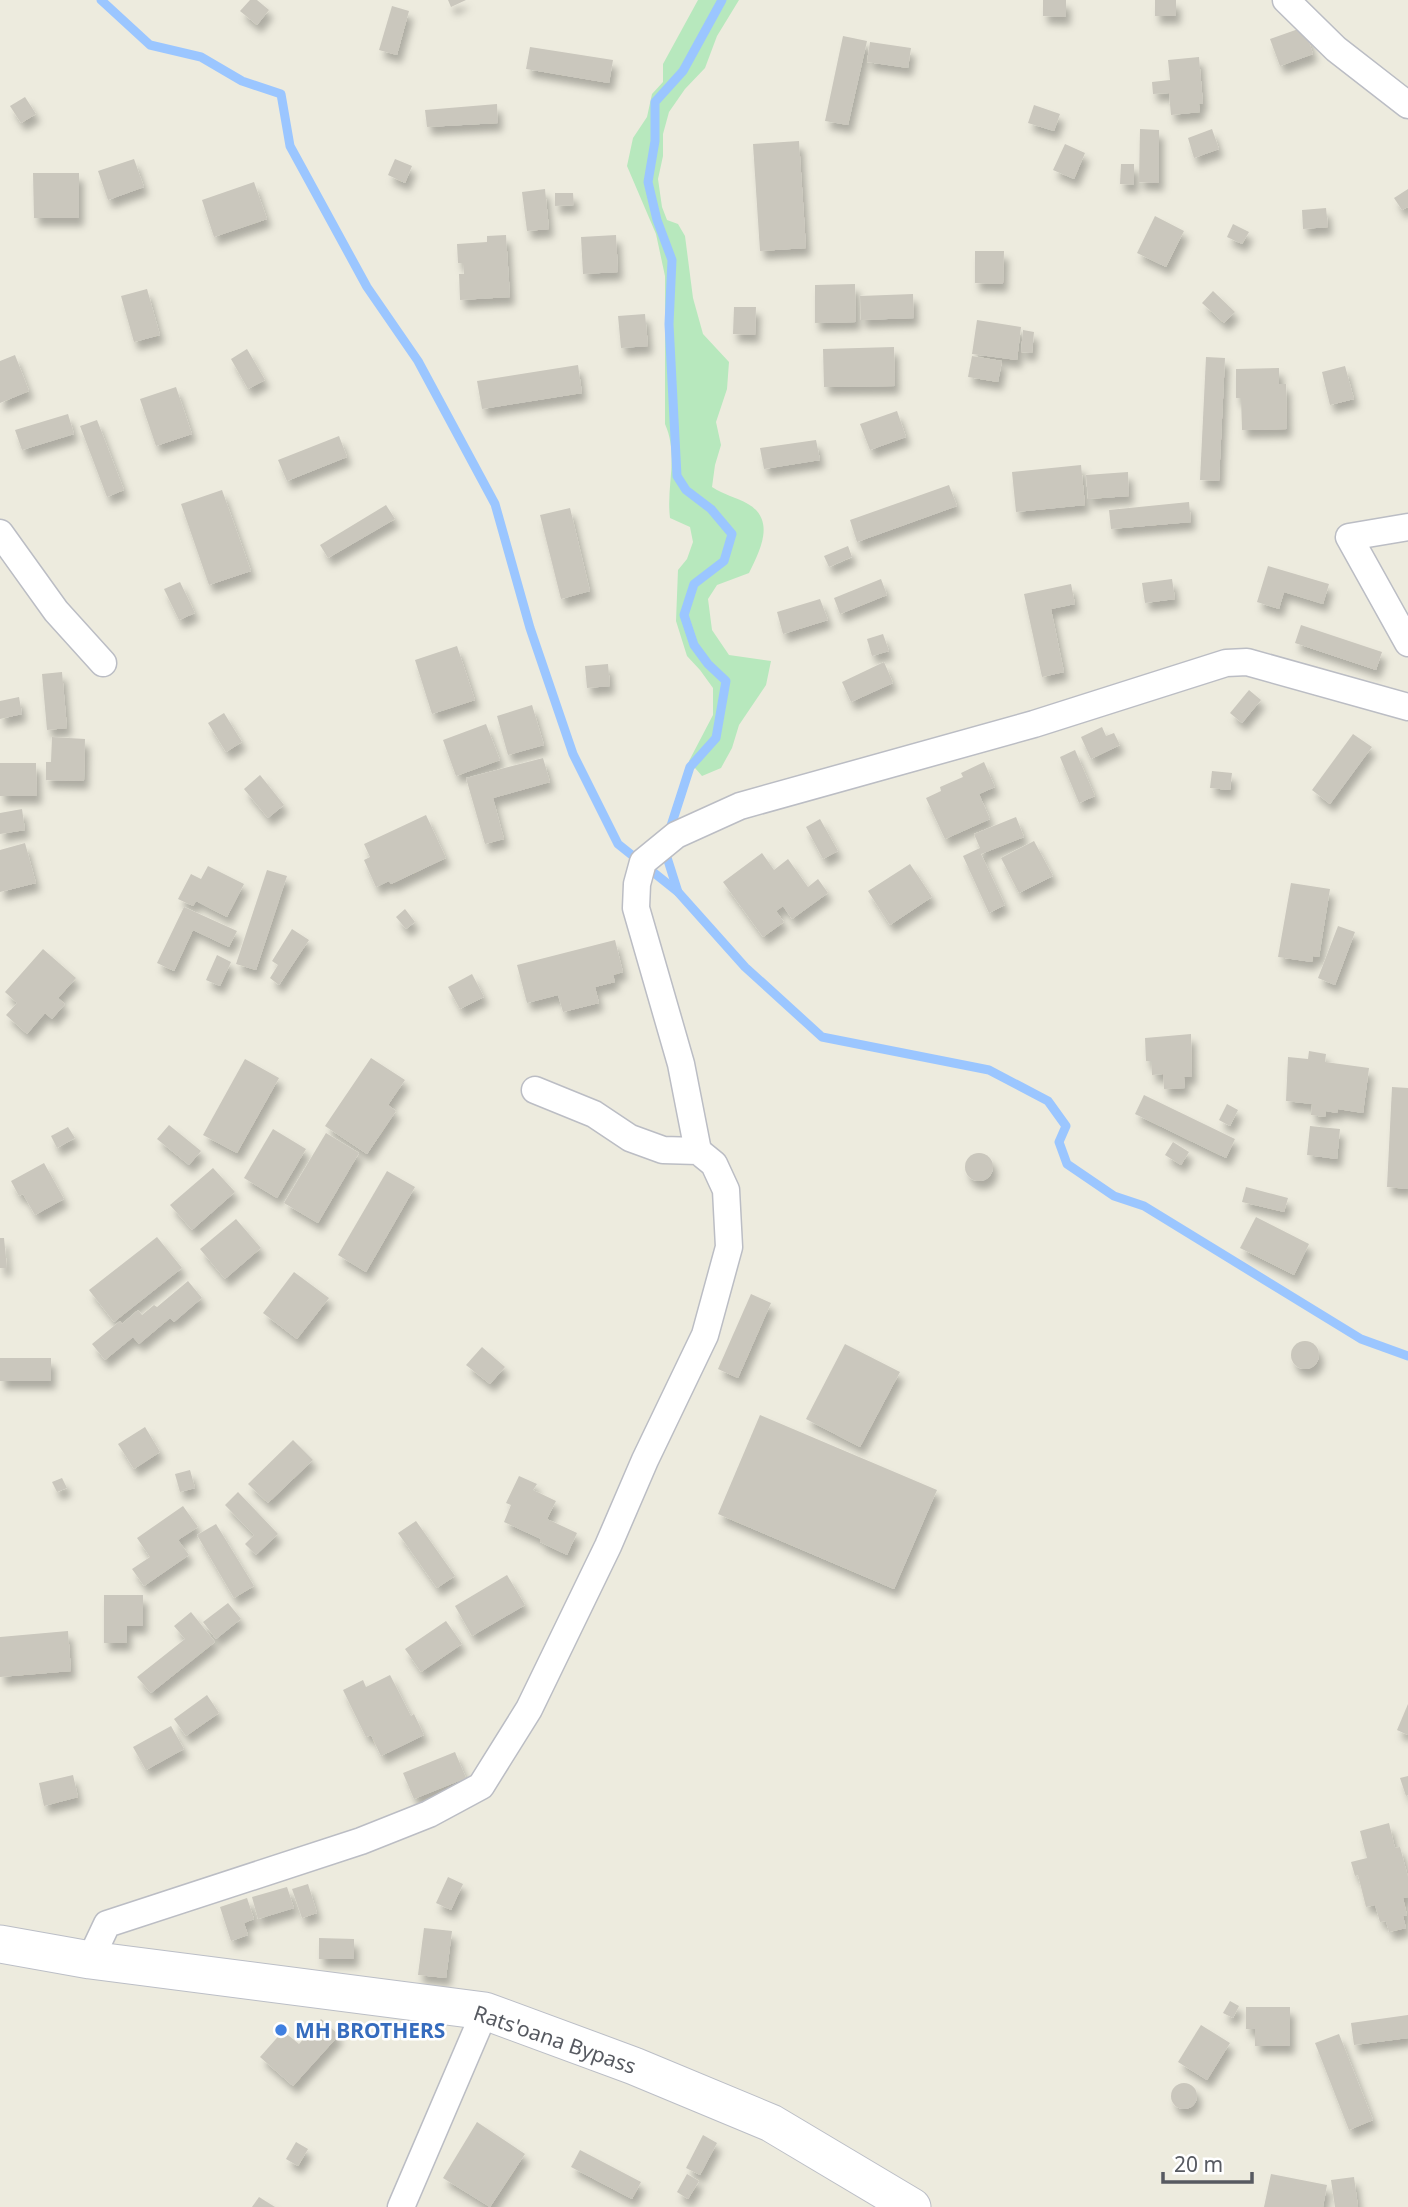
<svg xmlns="http://www.w3.org/2000/svg" width="1408" height="2207" font-family="'Noto Sans',sans-serif">
  <style>
    .green { fill: #b7e8bd }
    .lines { fill: none; stroke-linecap: round; stroke-linejoin: round }
    .stream { stroke: #9bc6ff; stroke-width: 9 }
    .building { fill: #cac7bd; filter: url(#shadow) }
    .street-casing { stroke: #bbbdc4; stroke-width: 29 }
    .secondary-casing { stroke: #bbbec6; stroke-width: 39 }
    .street { stroke: #fff; stroke-width: 26 }
    .secondary { stroke: #fff; stroke-width: 37 }
    .shop-dot { fill: #3f7fe0; stroke: #fff; stroke-width: 2.5 }
    .labels { text-anchor: middle; dominant-baseline: central; stroke-width: 5; stroke-linejoin: round; paint-order: stroke }
    .shop-label { font-size: 21px; font-weight: bold; fill: #366cbe; stroke: #fff; text-anchor: start }
    .street-label { font-size: 21px; fill: #575a61; stroke: #fff }
  </style>
  <defs>
    <filter id="shadow"><feDropShadow dx="4.5" dy="8" stdDeviation="3.5" flood-color="#0004"/></filter>
  </defs>
  <rect width="100%" height="100%" fill="#edebde"/>
  <!-- green -->
  <path class="green" d="M698,0H739L717,36L705,68L685,89L669,112L663,134V156L658,179L662,207L667,220L678,224L685,236L693,298L703,334L729,362L727,389L716,422L721,445L715,465L712,487C724,495 736,497 748,504C776,520 760,551 749,573L717,585L708,599L712,630L729,655L771,661L766,685L739,725L732,748L721,768L702,776L689,761L713,715V688L700,670L687,656L676,621L678,570L687,559L693,542L690,527L670,518C666,485 679,456 665,424V276L656,234L627,166L633,138L647,117L652,94L663,82V64Z"/>
  <g class="lines">
    <!-- stream -->
    <g class="stream">
      <polyline points="101,0 150,45 201,57 242,81 281,94 290,146 367,287 418,361 495,504 530,628 573,754 618,844 678,892 745,967 822,1037 989,1070 1048,1101 1066,1126 1059,1142 1067,1164 1114,1196 1144,1206 1361,1339 1408,1356"/>
      <polyline points="669,832 690,767 716,738 726,681 708,664 694,645 684,615 694,584 724,561 732,534 711,509 686,490 677,476 669,324 672,260 657,220 648,182 655,141 655,102 683,71 722,0"/>
      <polyline points="664,848 678,892"/>
    </g>
  </g>
  <!-- building -->
  <g class="building">
    <polygon points="250,0 257,0 269,10 257,25 240,11"/>
    <polygon points="448,0 466,0 451,7"/>
    <polygon points="1043,0 1066,0 1066,17 1043,16"/>
    <rect x="1155" y="0" width="21" height="16"/>
    <polygon points="392,6 409,11 397,55 379,50"/>
    <polygon points="1304,27 1313,54 1280,66 1270,39"/>
    <polygon points="843,36 867,41 848,125 825,121"/>
    <polygon points="870,42 911,48 908,68 867,62"/>
    <polygon points="530,47 613,60 609,83 526,69"/>
    <polygon points="1199,57 1203,104 1199,104 1200,112 1171,115 1169,93 1153,94 1152,82 1170,80 1168,60"/>
    <polygon points="25,97 36,114 21,123 10,106"/>
    <polygon points="497,104 498,123 427,127 425,110"/>
    <polygon points="1034,105 1060,114 1054,131 1028,123"/>
    <polygon points="1140,129 1159,130 1159,183 1139,182"/>
    <polygon points="1212,129 1219,149 1194,158 1188,138"/>
    <polygon points="799,141 806,248 760,251 753,144"/>
    <polygon points="1065,144 1085,153 1074,179 1053,170"/>
    <polygon points="134,159 144,187 108,200 98,171"/>
    <polygon points="395,159 412,166 405,183 388,175"/>
    <polygon points="1121,164 1134,164 1134,185 1120,184"/>
    <polygon points="33,173 79,173 79,218 34,218"/>
    <polygon points="254,182 267,219 214,237 202,200"/>
    <polygon points="545,189 549,229 527,231 522,192"/>
    <polygon points="1408,189 1408,207 1402,210 1394,198"/>
    <polygon points="555,193 573,193 574,205 555,206"/>
    <polygon points="1326,208 1328,227 1303,229 1302,210"/>
    <polygon points="1155,216 1184,231 1166,267 1137,253"/>
    <polygon points="1233,224 1249,232 1242,244 1227,237"/>
    <polygon points="506,235 510,297 460,300 459,274 464,274 463,263 458,263 457,244 487,242 487,236"/>
    <polygon points="616,235 618,272 583,274 581,237"/>
    <polygon points="975,251 1004,251 1003,284 975,283"/>
    <polygon points="855,284 856,322 815,323 815,285"/>
    <polygon points="147,289 160,335 134,342 121,296"/>
    <polygon points="1213,291 1235,312 1224,323 1202,303"/>
    <polygon points="913,294 914,318 861,320 860,296"/>
    <polygon points="734,307 756,307 755,335 733,334"/>
    <polygon points="645,314 648,346 621,348 618,316"/>
    <polygon points="977,320 1021,327 1017,360 972,354"/>
    <polygon points="1023,330 1034,332 1032,353 1021,352"/>
    <polygon points="894,347 895,386 824,387 823,349"/>
    <polygon points="247,349 265,380 248,389 231,359"/>
    <polygon points="15,355 29,391 0,403 0,361"/>
    <polygon points="972,356 1002,361 998,382 968,377"/>
    <polygon points="1206,357 1225,358 1219,481 1200,480"/>
    <polygon points="578,365 582,393 482,409 477,381"/>
    <polygon points="1345,366 1354,399 1330,405 1322,372"/>
    <polygon points="1279,368 1279,384 1286,384 1287,429 1242,430 1241,398 1236,398 1236,369"/>
    <polygon points="176,387 192,434 156,446 140,399"/>
    <polygon points="897,411 906,437 870,450 860,424"/>
    <polygon points="68,414 74,434 22,450 15,430"/>
    <polygon points="97,420 124,490 107,497 80,426"/>
    <polygon points="339,436 347,457 287,481 278,460"/>
    <polygon points="816,440 820,460 764,469 760,448"/>
    <polygon points="1081,465 1085,505 1016,512 1012,472"/>
    <polygon points="1128,472 1129,496 1088,499 1086,475"/>
    <polygon points="949,485 957,506 857,542 850,520"/>
    <polygon points="222,490 251,571 209,585 181,504"/>
    <polygon points="1189,502 1191,522 1111,529 1109,510"/>
    <polygon points="386,505 395,519 328,558 320,545"/>
    <polygon points="570,508 590,591 561,599 540,515"/>
    <polygon points="848,546 852,557 829,567 824,556"/>
    <polygon points="1268,566 1329,584 1323,604 1284,592 1279,609 1257,602"/>
    <polygon points="881,579 887,595 840,614 834,598"/>
    <polygon points="1172,579 1175,599 1145,603 1142,583"/>
    <polygon points="180,582 195,613 179,620 164,589"/>
    <polygon points="1071,584 1075,604 1051,609 1064,672 1042,677 1024,594"/>
    <polygon points="820,599 828,620 783,634 777,612"/>
    <polygon points="1301,625 1382,652 1376,670 1295,643"/>
    <polygon points="883,634 889,651 872,656 867,639"/>
    <polygon points="457,646 475,700 432,714 415,660"/>
    <polygon points="884,662 893,683 851,702 842,682"/>
    <polygon points="608,664 610,686 587,688 585,666"/>
    <polygon points="62,672 67,728 47,730 42,674"/>
    <polygon points="1249,690 1261,700 1242,723 1230,713"/>
    <polygon points="19,697 22,714 0,719 0,701"/>
    <polygon points="532,705 544,745 508,755 497,716"/>
    <polygon points="224,713 242,742 226,752 208,723"/>
    <polygon points="486,724 500,760 456,776 443,740"/>
    <polygon points="1102,727 1106,736 1114,733 1120,745 1091,759 1081,737"/>
    <polygon points="1353,734 1372,747 1330,804 1312,790"/>
    <polygon points="52,737 85,739 84,781 46,780 46,762 51,762"/>
    <polygon points="1075,750 1095,796 1079,803 1060,757"/>
    <polygon points="543,758 550,782 493,798 504,839 485,844 466,778"/>
    <polygon points="984,762 995,787 979,794 990,819 945,839 926,798 941,791 940,787 963,777 961,773"/>
    <polygon points="0,763 36,763 37,796 0,796"/>
    <polygon points="1212,771 1232,773 1230,790 1210,788"/>
    <polygon points="260,775 284,805 268,818 244,789"/>
    <polygon points="22,809 25,830 0,834 0,813"/>
    <polygon points="426,815 446,858 391,884 389,881 376,887 364,860 370,857 364,844"/>
    <polygon points="1016,817 1024,837 981,854 1005,905 989,913 963,856 980,848 974,834"/>
    <polygon points="820,819 838,851 823,859 806,827"/>
    <polygon points="1034,841 1053,876 1019,893 1001,858"/>
    <polygon points="25,843 36,883 0,892 0,850"/>
    <polygon points="762,853 774,870 788,859 808,887 818,879 828,893 792,919 783,906 776,911 784,922 763,937 723,882"/>
    <polygon points="910,864 932,897 890,925 868,891"/>
    <polygon points="208,866 244,884 227,917 196,901 193,906 178,899 191,874 201,879"/>
    <polygon points="267,870 287,876 256,970 236,964"/>
    <polygon points="1291,883 1330,889 1319,957 1313,956 1312,962 1278,957"/>
    <polygon points="184,907 237,931 229,947 193,930 174,971 157,963"/>
    <polygon points="405,909 415,922 406,929 396,917"/>
    <polygon points="1338,926 1355,932 1335,985 1318,978"/>
    <polygon points="292,929 309,940 279,985 270,978 278,965 272,961"/>
    <polygon points="615,940 623,972 613,975 615,982 595,987 599,1003 563,1012 558,995 527,1003 517,965"/>
    <polygon points="43,949 76,978 58,998 65,1004 52,1019 45,1013 27,1034 6,1015 17,1003 5,992"/>
    <polygon points="217,955 231,962 220,986 206,980"/>
    <polygon points="472,974 484,997 460,1009 448,987"/>
    <polygon points="1191,1034 1192,1077 1184,1077 1185,1088 1164,1089 1163,1074 1152,1075 1151,1061 1146,1061 1145,1038"/>
    <polygon points="1309,1051 1326,1054 1325,1062 1369,1068 1363,1113 1338,1109 1337,1113 1326,1111 1325,1117 1311,1115 1312,1104 1286,1101 1288,1057 1308,1059"/>
    <polygon points="371,1058 405,1080 388,1105 396,1111 367,1154 325,1126"/>
    <polygon points="245,1059 279,1078 237,1153 203,1135"/>
    <polygon points="1392,1087 1408,1088 1408,1189 1387,1187"/>
    <polygon points="1144,1095 1235,1139 1226,1158 1135,1114"/>
    <polygon points="1227,1104 1238,1110 1230,1126 1219,1120"/>
    <polygon points="169,1125 201,1151 189,1165 157,1139"/>
    <polygon points="1310,1126 1340,1129 1337,1159 1307,1155"/>
    <polygon points="68,1127 75,1138 57,1148 51,1136"/>
    <polygon points="273,1129 306,1149 277,1198 244,1178"/>
    <polygon points="326,1133 359,1153 318,1223 284,1203"/>
    <polygon points="1173,1142 1189,1152 1181,1165 1165,1155"/>
    <circle cx="979" cy="1167" r="14"/>
    <polygon points="44,1163 64,1199 35,1215 23,1194 19,1196 11,1181"/>
    <polygon points="213,1168 235,1192 192,1230 170,1205"/>
    <polygon points="387,1171 415,1187 366,1272 338,1255"/>
    <polygon points="1246,1187 1288,1198 1284,1212 1242,1202"/>
    <polygon points="1256,1217 1309,1244 1294,1275 1240,1248"/>
    <polygon points="236,1219 261,1248 225,1279 200,1249"/>
    <polygon points="157,1237 182,1268 114,1322 89,1290"/>
    <polygon points="0,1238 4,1238 7,1268 0,1268"/>
    <polygon points="294,1272 329,1298 297,1339 263,1313"/>
    <polygon points="188,1281 202,1298 174,1322 170,1318 139,1344 133,1337 105,1360 92,1344 120,1321 122,1324 138,1310 142,1315 154,1305 157,1307"/>
    <polygon points="751,1294 771,1303 738,1378 718,1369"/>
    <circle cx="1305" cy="1355" r="14"/>
    <polygon points="845,1344 900,1372 860,1447 806,1419"/>
    <polygon points="482,1347 505,1367 490,1384 466,1365"/>
    <rect x="0" y="1358" width="51" height="23"/>
    <polygon points="760,1415 937,1490 894,1589 718,1514"/>
    <polygon points="145,1427 160,1452 134,1469 118,1444"/>
    <polygon points="293,1440 313,1460 268,1503 248,1484"/>
    <polygon points="190,1470 195,1488 180,1492 175,1474"/>
    <polygon points="519,1476 537,1484 533,1490 556,1501 547,1519 577,1533 567,1555 540,1542 541,1539 504,1522 511,1505 506,1503"/>
    <polygon points="62,1478 67,1488 57,1492 52,1482"/>
    <polygon points="238,1492 278,1534 256,1555 245,1544 254,1535 225,1505"/>
    <polygon points="183,1506 198,1527 178,1540 189,1555 144,1586 132,1569 150,1557 137,1538"/>
    <polygon points="416,1521 455,1576 437,1588 398,1533"/>
    <polygon points="216,1524 254,1586 234,1598 197,1535"/>
    <polygon points="507,1575 525,1605 472,1636 455,1606"/>
    <polygon points="104,1595 143,1595 143,1626 127,1626 127,1643 104,1643"/>
    <polygon points="228,1603 241,1619 216,1639 203,1622"/>
    <polygon points="191,1612 215,1642 151,1693 137,1677 185,1639 174,1626"/>
    <polygon points="446,1621 462,1644 421,1672 405,1649"/>
    <polygon points="68,1631 71,1671 0,1677 0,1637"/>
    <polygon points="390,1675 411,1716 414,1714 424,1735 381,1756 371,1735 366,1737 343,1690 363,1680 366,1687"/>
    <polygon points="207,1695 219,1713 186,1736 174,1719"/>
    <polygon points="1408,1704 1408,1735 1397,1730"/>
    <polygon points="171,1726 184,1749 146,1770 133,1747"/>
    <polygon points="455,1752 466,1778 414,1799 403,1773"/>
    <polygon points="73,1775 78,1797 44,1806 39,1783"/>
    <polygon points="1408,1776 1408,1795 1406,1796 1400,1778"/>
    <polygon points="1389,1823 1395,1848 1400,1847 1408,1877 1408,1897 1403,1898 1407,1915 1403,1916 1406,1928 1389,1932 1386,1921 1380,1922 1375,1905 1366,1907 1358,1875 1355,1876 1351,1862 1367,1858 1360,1831"/>
    <polygon points="448,1877 463,1884 451,1910 436,1903"/>
    <polygon points="308,1884 317,1913 302,1918 292,1889"/>
    <polygon points="287,1887 294,1908 258,1919 252,1897"/>
    <polygon points="247,1898 254,1919 244,1923 248,1935 231,1941 220,1907"/>
    <polygon points="424,1928 452,1931 446,1978 418,1975"/>
    <polygon points="319,1938 354,1939 354,1959 319,1959"/>
    <polygon points="1230,2001 1239,2006 1233,2018 1223,2013"/>
    <polygon points="1246,2007 1290,2007 1290,2046 1255,2046 1255,2029 1246,2029"/>
    <polygon points="1408,2015 1408,2038 1354,2045 1351,2023"/>
    <polygon points="321,2019 339,2035 293,2086 260,2057 283,2031 299,2044"/>
    <polygon points="1201,2025 1230,2043 1207,2080 1178,2062"/>
    <polygon points="1339,2034 1373,2120 1349,2130 1315,2043"/>
    <circle cx="1184" cy="2096" r="13"/>
    <polygon points="477,2122 525,2154 490,2207 443,2178"/>
    <polygon points="703,2135 717,2143 700,2175 686,2168"/>
    <polygon points="296,2142 308,2149 298,2166 286,2159"/>
    <polygon points="580,2150 641,2182 632,2199 571,2167"/>
    <polygon points="687,2174 699,2181 688,2199 677,2192"/>
    <polygon points="1271,2174 1327,2185 1323,2207 1264,2207"/>
    <polygon points="1354,2177 1358,2207 1335,2207 1331,2180"/>
    <polygon points="259,2197 275,2207 252,2207"/>
  </g>
  <g class="lines">
    <!-- street casing -->
    <g class="street-casing">
      <g id="street">
        <polyline points="1286,0 1336,49 1408,105"/>
        <polyline points="1408,527 1349,537 1408,643"/>
        <polyline points="0,533 56,611 103,663"/>
        <polyline points="698,1151 681,1064 636,908 637,884 643,862 676,835 740,806 1034,724 1226,663 1247,662 1408,707"/>
        <polyline points="90,1960 107,1924 361,1841 429,1814 481,1786 529,1709 608,1546 645,1460 705,1335 729,1247 726,1190 714,1164 698,1151 663,1150 630,1138 594,1114 535,1090"/>
        <polyline points="401,2207 485,2011"/>
      </g>
    </g>
    <!-- secondary casing -->
    <g class="secondary-casing">
      <polyline id="secondary" points="0,1944 90,1960 485,2011 634,2066 771,2123 912,2207"/>
    </g>
    <!-- street -->
    <use href="#street" class="street"/>
    <!-- secondary -->
    <use href="#secondary" class="secondary"/>
  </g>
  <!-- markers -->
  <circle class="shop-dot" cx="281" cy="2030" r="7"/>
  <g class="labels">
    <!-- shop labels -->
    <g class="shop-label">
      <text x="295" y="2030">MH BROTHERS</text>
    </g>
    <!-- street labels -->
    <g class="street-label">
      <text transform="translate(555 2039) rotate(19)">Rats'oana Bypass</text>
    </g>
  </g>
  <!-- scale -->
  <path d="M1163 2172v10h89v-10" fill="none" stroke="#575a61" stroke-width="3.5"/>
  <text x="1174" y="2172" font-size="21" fill="#575a61" stroke="#ffffff" stroke-width="5" paint-order="stroke">20 m</text>
</svg>
